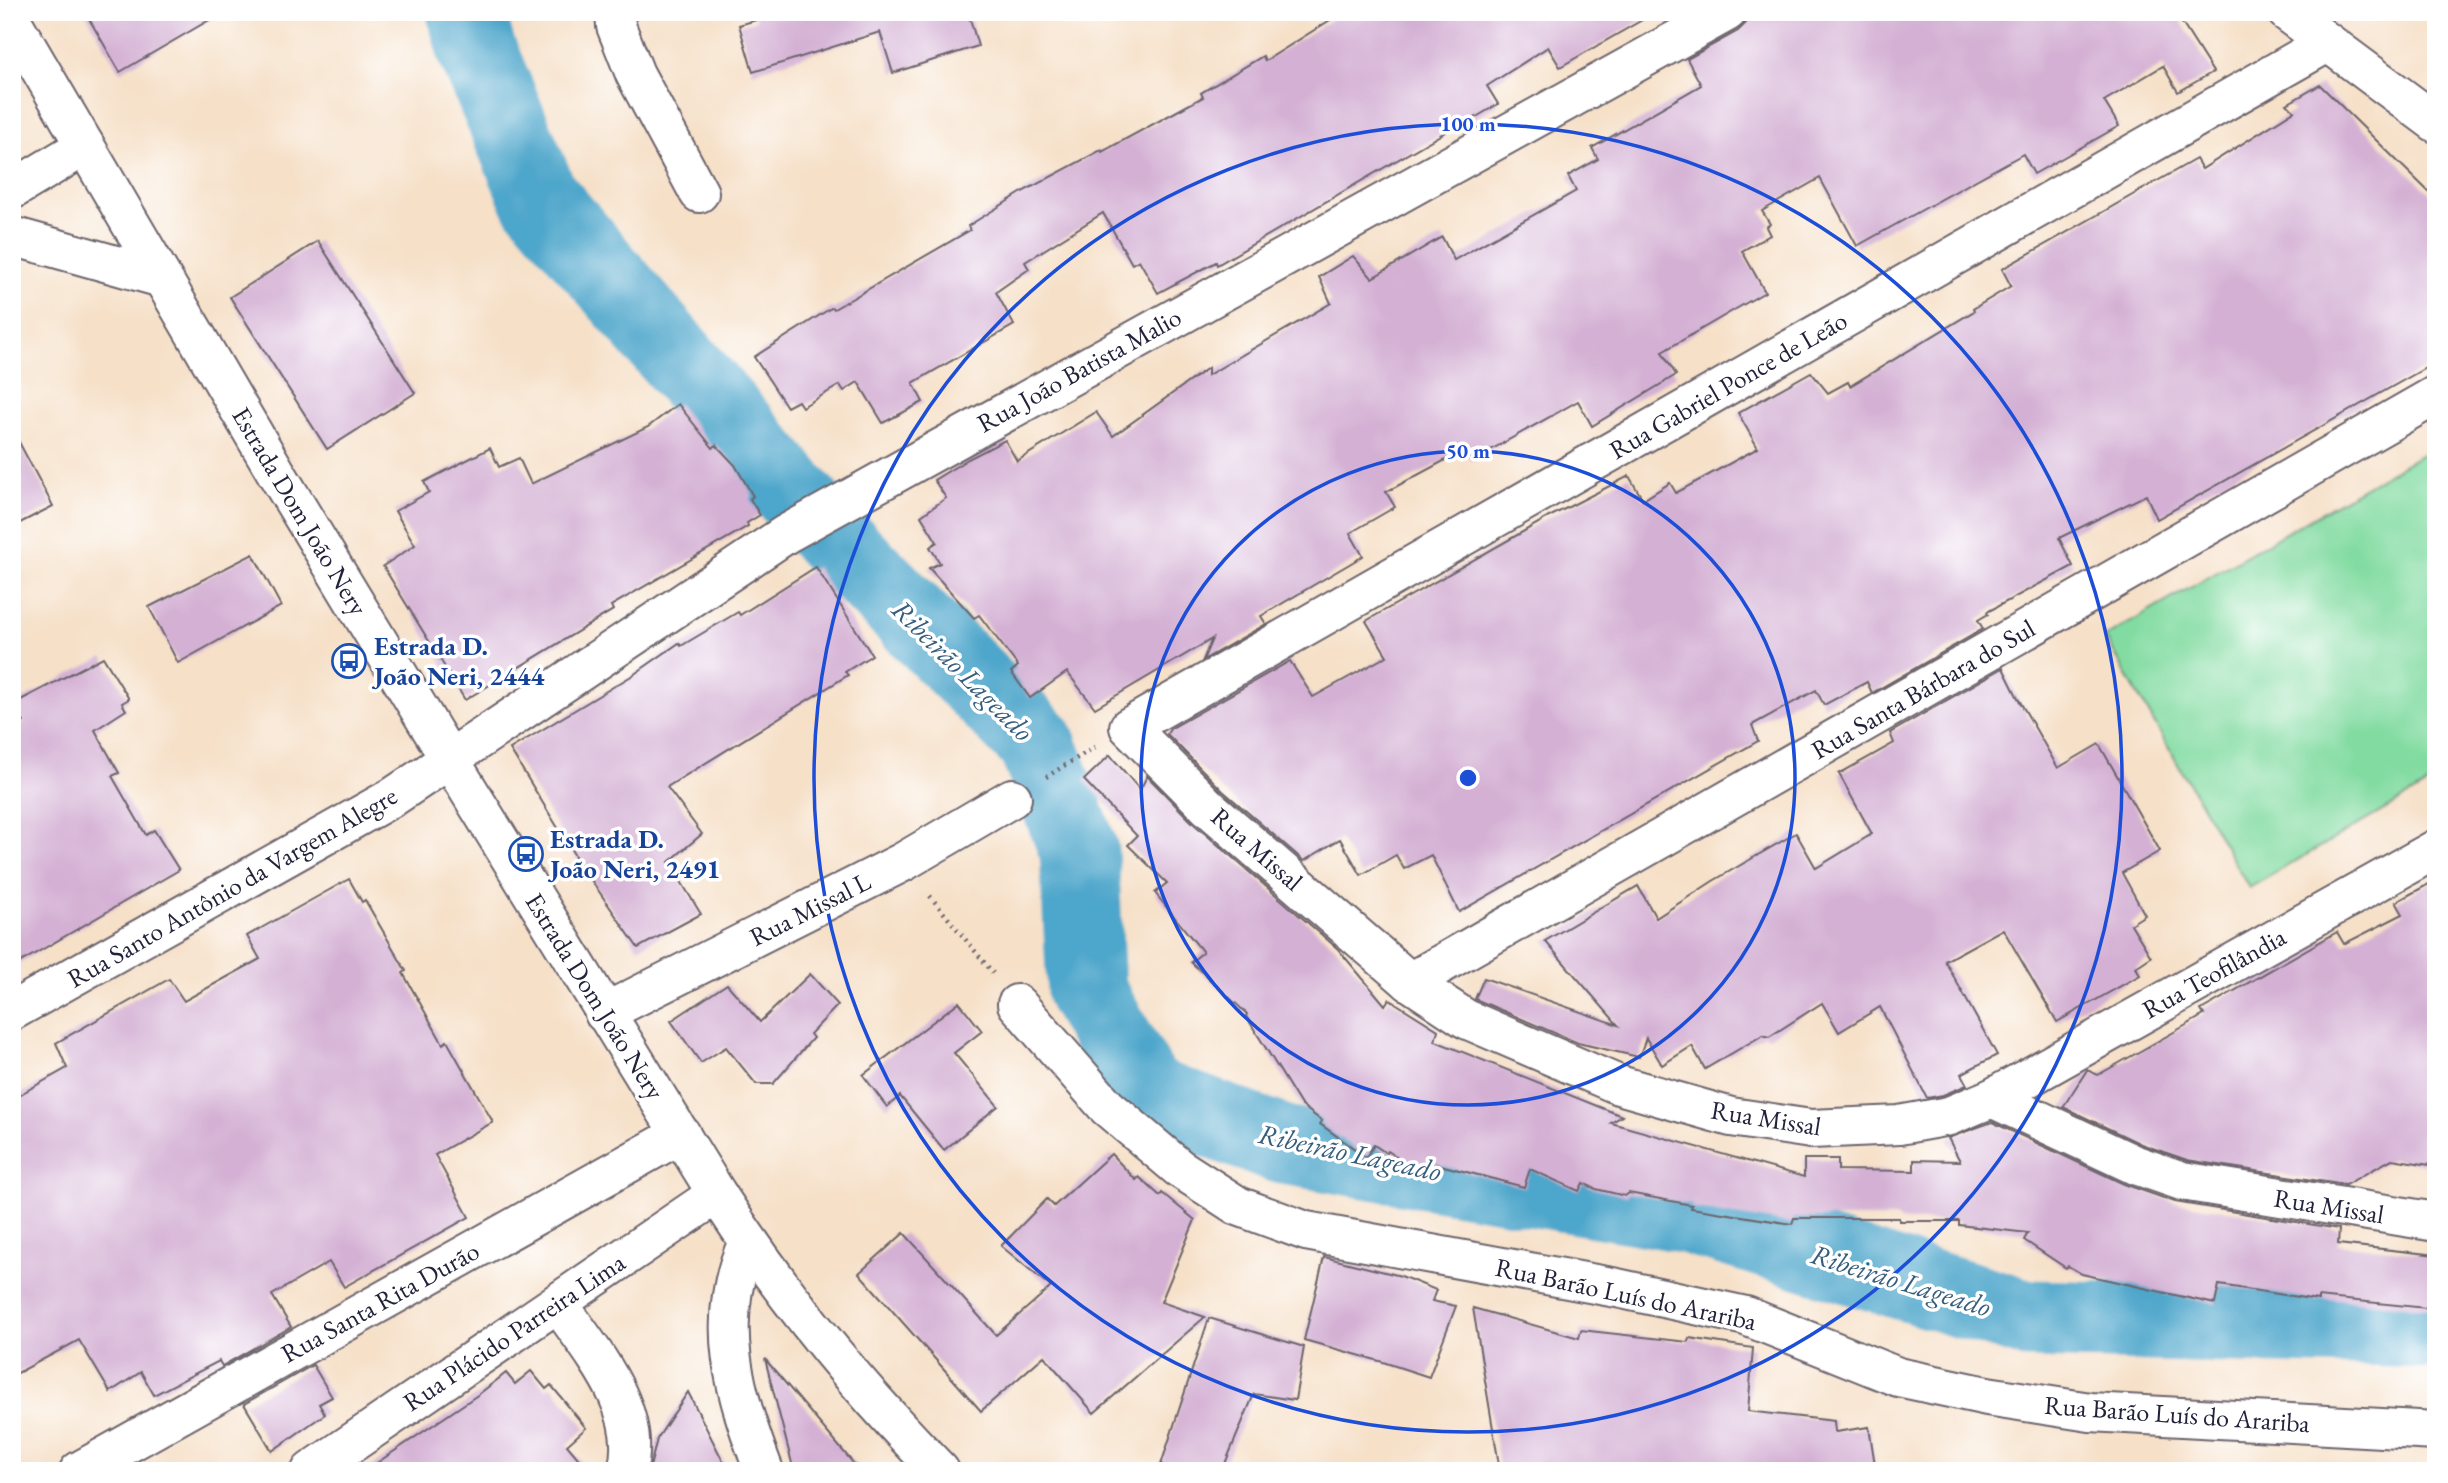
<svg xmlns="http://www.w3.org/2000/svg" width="2448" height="1483" font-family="'EB Garamond',serif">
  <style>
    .green { fill: #82dba1; stroke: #527e6e; stroke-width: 2 }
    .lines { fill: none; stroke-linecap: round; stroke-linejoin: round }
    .river { stroke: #4ea6cb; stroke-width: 79 }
    .building { fill: #d4b1d4 }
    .minor-casing { stroke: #6c646c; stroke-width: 42 }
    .major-casing { stroke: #6c646c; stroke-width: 42 }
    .path { stroke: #6c646c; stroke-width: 4.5; stroke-dasharray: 2 5; stroke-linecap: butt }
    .minor { stroke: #fff; stroke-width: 38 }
    .major { stroke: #fff; stroke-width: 38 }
    .ring { fill: none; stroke: #1d4ed8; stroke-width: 3.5 }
    .labels { text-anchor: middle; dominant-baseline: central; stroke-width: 7; stroke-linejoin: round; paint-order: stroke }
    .street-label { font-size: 26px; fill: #22223b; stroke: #fff }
    .transit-label { font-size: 26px; font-weight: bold; fill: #164399; stroke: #fff; text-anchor: start }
    .water-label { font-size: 28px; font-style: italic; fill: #365d7c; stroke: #fff }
    .centre { fill: #1d4ed8; stroke: #fff; stroke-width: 3.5 }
    .ring-label { font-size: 21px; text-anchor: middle; font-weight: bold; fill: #1d4ed8; stroke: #fff; stroke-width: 7; stroke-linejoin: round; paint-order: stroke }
  </style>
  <rect width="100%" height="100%" fill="#fff"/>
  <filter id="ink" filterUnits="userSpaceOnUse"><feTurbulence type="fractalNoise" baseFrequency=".0143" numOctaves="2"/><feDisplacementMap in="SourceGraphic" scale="14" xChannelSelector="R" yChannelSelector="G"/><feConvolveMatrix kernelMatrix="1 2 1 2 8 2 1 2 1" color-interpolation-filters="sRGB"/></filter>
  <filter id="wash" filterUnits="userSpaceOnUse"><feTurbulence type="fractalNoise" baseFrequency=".00686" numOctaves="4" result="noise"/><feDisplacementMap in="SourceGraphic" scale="28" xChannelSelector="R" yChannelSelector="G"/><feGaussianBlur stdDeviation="1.57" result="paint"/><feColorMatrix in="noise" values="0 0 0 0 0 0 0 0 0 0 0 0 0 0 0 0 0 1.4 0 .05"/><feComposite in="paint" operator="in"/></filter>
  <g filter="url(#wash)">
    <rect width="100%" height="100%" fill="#f6e0c8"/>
    <!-- green -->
    <polygon class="green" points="2436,446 2436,780 2249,888 2105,637"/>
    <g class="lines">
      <!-- river -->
      <polyline class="river" points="466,12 476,48 539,197 824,530 1036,742 1079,851 1086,991 1146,1095 1284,1145 1679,1212 2028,1319 2436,1329"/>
    </g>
    <g id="blocks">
      <!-- building -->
      <g class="building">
        <polygon points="85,12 223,12 120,72"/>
        <polygon points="753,12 968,12 978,46 893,73 880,32 753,72 739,25 756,20"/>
        <polygon points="1343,12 1656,12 1560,67 1548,47 1487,86 1498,104 1468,122 1466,120 1217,265 1216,262 1158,293 1139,260 1132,264 1103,213 1025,262 1029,269 996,292 1014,325 913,383 923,402 883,423 858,382 844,391 840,385 802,407 798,401 787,407 754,357 831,308 834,309 970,230 968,226 1024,191 1101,150 1102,152 1203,97 1201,93 1263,56 1265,61"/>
        <polygon points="1749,12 2175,12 2213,72 2178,92 2163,66 2104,101 2119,126 2034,174 2023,154 1857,246 1820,178 1762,211 1770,224 1766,227 1770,235 1742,251 1765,292 1662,352 1676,375 1592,426 1578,401 1471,461 1464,450 1386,492 1395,507 1350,533 1363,556 1261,616 1266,624 1203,660 1212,639 1095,708 1067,672 1030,698 1011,672 1018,666 979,615 974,618 929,568 940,563 930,547 937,542 921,516 946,498 934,480 968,459 1005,440 1017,461 1096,412 1113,436 1208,368 1208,375 1331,303 1319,277 1353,256 1372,278 1442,237 1454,260 1576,191 1568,176 1598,159 1592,148 1701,85 1687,59 1738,31 1746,23"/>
        <polygon points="2320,85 2436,199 2436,362 2157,519 2146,495 2059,538 2073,566 1987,612 1988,614 1978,620 1983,629 1872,693 1867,682 1824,705 1816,690 1752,725 1758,741 1459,912 1431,855 1404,869 1396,855 1361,875 1340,839 1304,861 1223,791 1167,734 1170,729 1290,661 1313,697 1387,656 1366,621 1549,517 1629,476 1643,500 1670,483 1676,493 1758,448 1738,413 1811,372 1828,393 1848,382 1850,386 1974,311 1973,309 2011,286 2002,269 2196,159 2202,169 2294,111 2287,104"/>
        <polygon points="318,241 415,393 327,449 230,297"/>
        <polygon points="678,404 713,448 716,445 735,465 753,496 750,499 760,515 747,523 748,526 611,606 613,610 465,700 383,566 415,545 395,511 429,492 424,482 490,448 499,467 519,458 531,484 648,427"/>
        <polygon points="12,429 53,506 12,527"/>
        <polygon points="253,554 281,606 178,663 149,607"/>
        <polygon points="816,567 872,655 845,672 848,675 667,787 702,834 669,862 701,914 638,948 578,861 510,749 633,675 679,643 681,646 738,612 740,615"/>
        <polygon points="103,657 129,699 122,703 126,710 95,730 119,773 112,776 146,835 154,830 179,870 12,967 12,730 24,722 13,704"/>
        <polygon points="2003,668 2019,700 2058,768 2099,744 2160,851 2122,873 2145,915 2131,924 2151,957 2136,967 2140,975 2057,1022 2003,929 1945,961 1997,1055 1961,1074 1967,1085 1943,1095 1927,1098 1880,1007 1839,1032 1822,1003 1769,1037 1763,1035 1705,1069 1692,1046 1662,1065 1646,1038 1639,1057 1578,1043 1475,999 1484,978 1618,1025 1545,941 1638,886 1656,918 1713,881 1796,833 1816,868 1872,834 1839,774 1894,743 1890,733"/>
        <polygon points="1110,755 1140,790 1147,776 1194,824 1338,949 1385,1005 1389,999 1438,1030 1435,1041 1622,1116 1611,1123 1804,1177 1804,1159 1838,1159 1838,1170 1914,1171 1914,1160 1960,1161 1948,1138 1992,1122 2124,1184 2175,1202 2339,1229 2338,1244 2436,1255 2436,1309 2318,1297 2318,1300 2219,1285 2215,1304 2082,1274 2068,1266 2066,1268 2024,1240 2028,1233 1959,1225 1959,1221 1899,1221 1899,1218 1794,1218 1792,1224 1691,1208 1692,1205 1629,1193 1625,1196 1596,1189 1583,1183 1579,1191 1530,1169 1524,1187 1436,1164 1428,1178 1388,1151 1386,1153 1374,1145 1366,1157 1320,1124 1322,1121 1301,1105 1246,1016 1247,1014 1191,962 1203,952 1155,893 1167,883 1128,845 1137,836 1084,780"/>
        <polygon points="349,879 362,902 365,900 406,971 403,973 443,1044 447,1041 493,1122 435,1155 469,1217 344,1287 329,1262 272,1295 291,1327 222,1366 219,1361 154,1395 141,1372 110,1392 79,1340 12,1376 12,1099 67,1068 56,1043 169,979 184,1001 260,959 247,936"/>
        <polygon points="2436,880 2436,1166 2392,1159 2345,1185 2187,1160 2141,1144 2063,1107 2087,1070 2098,1075 2204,1015 2201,1010 2337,932 2344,944 2403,914 2396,902"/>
        <polygon points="810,974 838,1005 810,1034 813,1038 773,1084 756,1084 726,1047 701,1063 671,1021 727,984 760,1022"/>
        <polygon points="959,1002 982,1031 954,1053 998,1106 944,1150 900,1096 887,1107 863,1075"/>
        <polygon points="1111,1154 1136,1180 1139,1177 1160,1196 1162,1193 1195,1220 1161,1302 1205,1317 1094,1413 1044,1356 981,1411 859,1273 904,1233 996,1335 1051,1287 1001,1246 1047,1199 1054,1206"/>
        <polygon points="1324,1257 1401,1276 1436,1290 1432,1301 1456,1306 1429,1377 1383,1362 1304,1340"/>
        <polygon points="1473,1308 1579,1338 1581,1330 1688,1342 1689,1338 1753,1348 1748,1411 1834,1421 1835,1432 1869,1427 1876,1471 1500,1471"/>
        <polygon points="1209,1318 1304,1347 1295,1400 1254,1394 1222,1471 1159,1471"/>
        <polygon points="765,1359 860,1471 794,1471"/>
        <polygon points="313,1365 332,1397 319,1404 325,1414 272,1451 244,1404"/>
        <polygon points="531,1371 546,1389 551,1385 586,1428 567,1445 589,1471 365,1471 479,1394 506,1373 515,1384"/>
        <polygon points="688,1392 728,1471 649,1471 657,1439"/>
      </g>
    </g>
  </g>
  <g filter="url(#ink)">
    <use href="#blocks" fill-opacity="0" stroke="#6c646c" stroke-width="2"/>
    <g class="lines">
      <!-- minor casing -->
      <g class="minor-casing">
        <g id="minor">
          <polyline points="615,12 616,26 635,74 699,193"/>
          <polyline points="2287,12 2436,123"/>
          <polyline points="2327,43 1129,727 1208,807 1410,982 1466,1019 1619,1085 1731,1117 1811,1129 1899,1125 1949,1116 1992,1098 2133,1164 2182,1181 2436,1222"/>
          <polyline points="12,190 85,146"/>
          <polyline points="12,236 162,278"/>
          <polyline points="1410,982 2436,395"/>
          <polyline points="1017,1004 1107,1107 1179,1168 1238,1206 1306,1231 1617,1288 1746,1316 1898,1377 1987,1396 2090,1412 2436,1431"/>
          <polyline points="12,1011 393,797 786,534 1727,12"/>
          <polyline points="604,1013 903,862 1012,798"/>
          <polyline points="1992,1098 2436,849"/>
          <path d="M748,1242C712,1321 735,1394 764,1471"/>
          <path d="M558,1303C590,1350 644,1409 627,1471"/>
          <polyline points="79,1471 681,1134"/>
          <polyline points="311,1471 717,1194"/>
        </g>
      </g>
      <!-- major casing -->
      <g class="major-casing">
        <path id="major" d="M12,21L277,474L450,760L717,1194C781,1293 857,1387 940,1471"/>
      </g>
      <!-- path -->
      <g class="path">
        <polyline points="1046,777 1095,747"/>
        <polyline points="930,896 993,973"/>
      </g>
      <!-- minor -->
      <use href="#minor" class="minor"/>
      <!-- major -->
      <use href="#major" class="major"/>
    </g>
  </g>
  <!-- distance rings -->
  <g class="ring">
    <circle cx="1468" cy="778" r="327"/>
    <circle cx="1468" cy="778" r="654"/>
  </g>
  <!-- icons -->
  <defs>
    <g id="bus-ring" transform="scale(1.75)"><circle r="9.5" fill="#fff" stroke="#1a4fb4" stroke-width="1.5"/><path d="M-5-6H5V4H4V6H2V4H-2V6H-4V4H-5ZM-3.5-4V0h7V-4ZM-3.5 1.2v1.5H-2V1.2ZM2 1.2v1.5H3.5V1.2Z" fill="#1a4fb4"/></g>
  </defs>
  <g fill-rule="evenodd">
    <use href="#bus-ring" x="349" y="661"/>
    <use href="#bus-ring" x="526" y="854"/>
  </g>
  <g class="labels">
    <!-- street labels -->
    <g class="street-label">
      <text transform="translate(1079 370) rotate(-29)">Rua João Batista Malio</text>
      <text transform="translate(1728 385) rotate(-30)">Rua Gabriel Ponce de Leão</text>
      <text transform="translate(300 511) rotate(59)">Estrada Dom João Nery</text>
      <text transform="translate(1923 689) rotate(-30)">Rua Santa Bárbara do Sul</text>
      <text transform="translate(1257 849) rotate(41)">Rua Missal</text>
      <text transform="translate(232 887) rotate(-30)">Rua Santo Antônio da Vargem Alegre</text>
      <text transform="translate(810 909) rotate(-27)">Rua Missal L</text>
      <text transform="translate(2214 973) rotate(-29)">Rua Teofilândia</text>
      <text transform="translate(595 996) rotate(58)">Estrada Dom João Nery</text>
      <text transform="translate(1766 1118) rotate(9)">Rua Missal</text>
      <text transform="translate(2329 1206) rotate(9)">Rua Missal</text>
      <text transform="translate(1626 1294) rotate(12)">Rua Barão Luís do Arariba</text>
      <text transform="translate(380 1302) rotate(-29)">Rua Santa Rita Durão</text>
      <text transform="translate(514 1332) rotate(-34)">Rua Plácido Parreira Lima</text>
      <text transform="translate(2177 1414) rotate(4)">Rua Barão Luís do Arariba</text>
    </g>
    <!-- transit labels -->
    <g class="transit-label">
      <text x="374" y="646">Estrada D.<tspan x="374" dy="30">João Neri, 2444</tspan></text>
      <text x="550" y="839">Estrada D.<tspan x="550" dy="30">João Neri, 2491</tspan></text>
    </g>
    <!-- water labels -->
    <g class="water-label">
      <text transform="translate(963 670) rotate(45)">Ribeirão Lageado</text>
      <text transform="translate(1350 1152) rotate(12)">Ribeirão Lageado</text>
      <text transform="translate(1901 1280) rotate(17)">Ribeirão Lageado</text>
    </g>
  </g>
  <circle cx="1468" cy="778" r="10" class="centre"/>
  <g class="ring-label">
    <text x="1468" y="131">100 m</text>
    <text x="1468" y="458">50 m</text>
  </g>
  <!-- margin -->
  <rect width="2448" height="1483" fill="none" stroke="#fff" stroke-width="42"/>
</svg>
